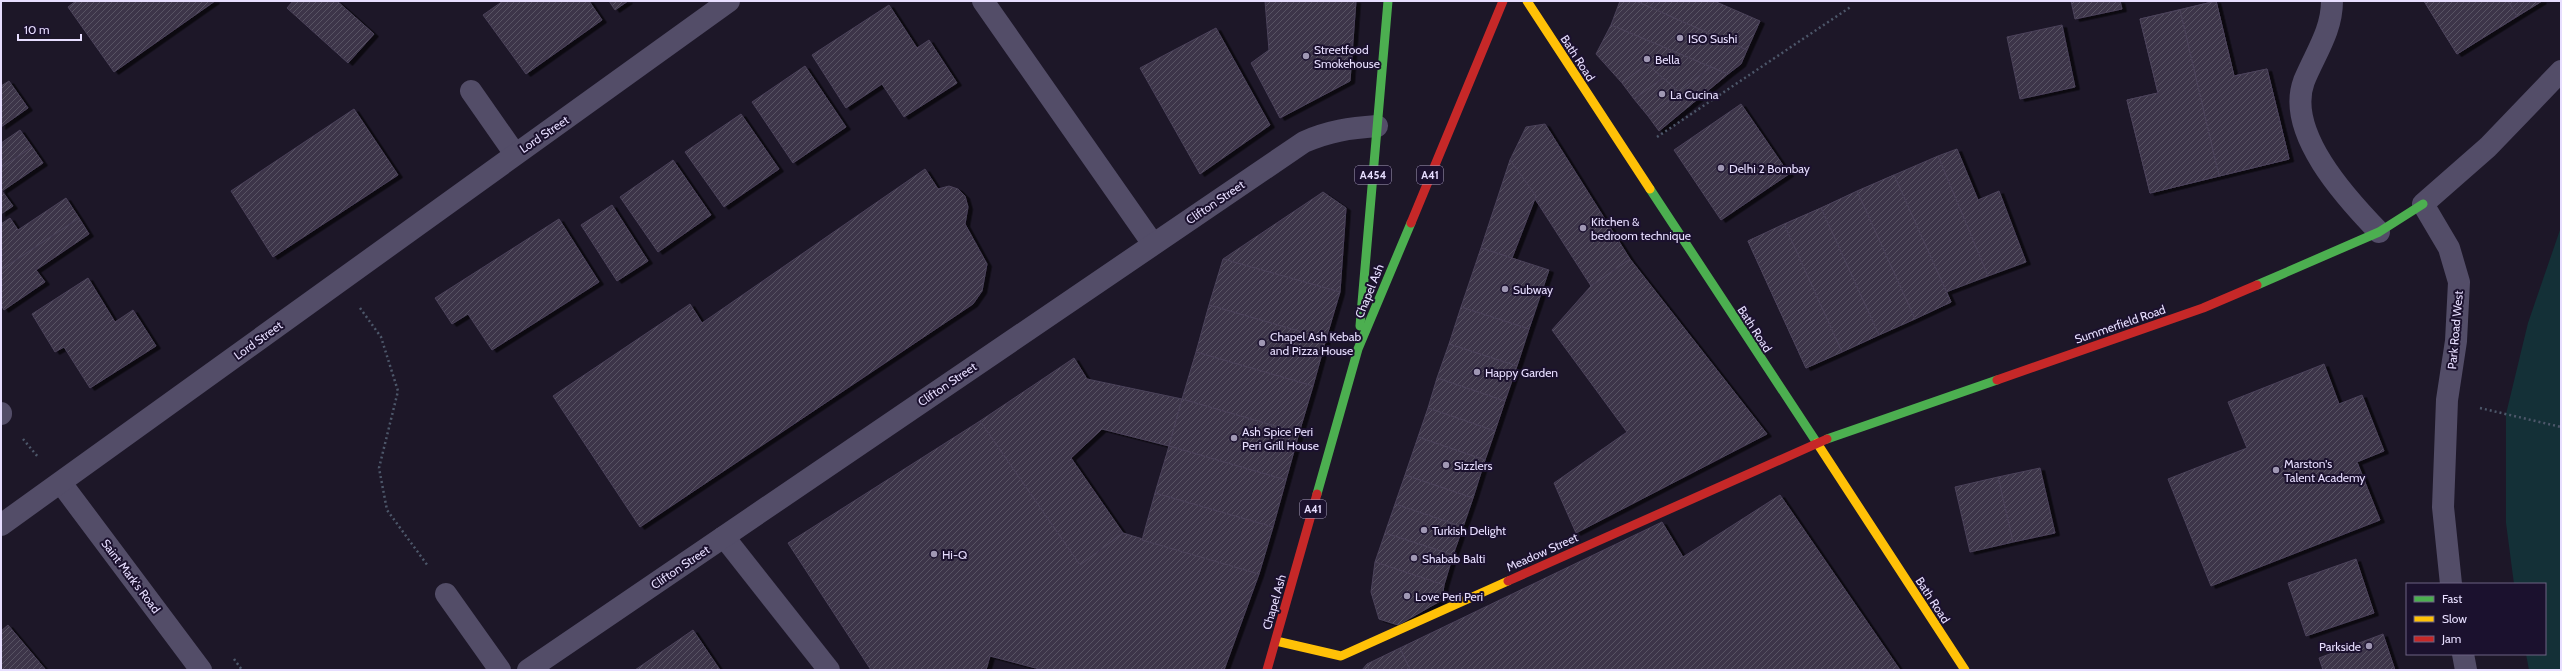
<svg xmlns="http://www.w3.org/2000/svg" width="2562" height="671" font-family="Cabin,sans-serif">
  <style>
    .green { fill: #143037 }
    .building { fill: url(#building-hatch); stroke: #4b425a; filter: url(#shadow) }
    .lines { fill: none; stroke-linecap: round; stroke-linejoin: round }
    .path { stroke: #4d576a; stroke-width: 2.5; stroke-dasharray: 2 3; stroke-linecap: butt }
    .lane { stroke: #534d68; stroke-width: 22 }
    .street { stroke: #534d68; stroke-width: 22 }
    .fast { stroke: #4caf50; stroke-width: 9 }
    .slow { stroke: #ffc107; stroke-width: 9 }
    .jam { stroke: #c62828; stroke-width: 9 }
    .poi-dot { fill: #a098b4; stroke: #1b112e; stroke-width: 1.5 }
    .labels { text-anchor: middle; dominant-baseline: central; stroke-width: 4; stroke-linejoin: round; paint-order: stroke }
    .shield { fill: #1b112e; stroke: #aaa0c0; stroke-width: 1 }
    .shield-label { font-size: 11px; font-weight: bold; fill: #e7deff }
    .poi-label { font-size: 12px; fill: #e7deff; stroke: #1b112e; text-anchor: start }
    .street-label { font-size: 12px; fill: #e7deff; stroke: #1b112e }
  </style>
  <defs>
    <pattern id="building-hatch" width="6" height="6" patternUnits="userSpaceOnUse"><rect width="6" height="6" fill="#3d3649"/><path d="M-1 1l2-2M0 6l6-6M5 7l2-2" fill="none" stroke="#595364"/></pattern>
    <filter id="shadow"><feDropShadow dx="4.5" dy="2.5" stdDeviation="0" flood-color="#0009"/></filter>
  </defs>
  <rect width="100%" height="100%" fill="#1d1728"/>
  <!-- green -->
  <polygon class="green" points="2561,227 2561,670 2529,670 2526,654 2545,654 2545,584 2514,584 2506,523 2506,414 2528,323"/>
  <!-- building -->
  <g class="building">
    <polygon points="76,1 215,1 114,72 68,7"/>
    <polygon points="293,1 337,1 374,34 348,63 287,8"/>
    <polygon points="503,1 589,1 602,20 526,74 483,15"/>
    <polygon points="609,1 628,1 615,10"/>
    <polygon points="1265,1 1356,1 1350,81 1280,118 1251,63 1269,50"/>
    <polygon points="1620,1 1636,1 1747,50 1741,64 1728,74 1611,25"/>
    <polygon points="1636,1 1714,1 1760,21 1747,50"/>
    <polygon points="2071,1 2120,1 2122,9 2075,19"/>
    <polygon points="2216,1 2234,76 2267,69 2289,159 2150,193 2127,100 2158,93 2140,19"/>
    <polygon points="2216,1 2234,76 2267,69 2289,159 2219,176 2180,10"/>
    <polygon points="2424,1 2542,1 2457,54"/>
    <polygon points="2424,1 2508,1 2517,16 2457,54"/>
    <polygon points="2508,1 2542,1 2517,16"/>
    <polygon points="889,5 917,48 929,40 957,83 904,117 882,84 846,108 812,55"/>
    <polygon points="2180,10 2219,176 2150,193 2127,100 2158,93 2140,19"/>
    <polygon points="1611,25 1711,67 1679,92 1647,64 1622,83 1596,54"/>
    <polygon points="2062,25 2075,87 2020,99 2007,37"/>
    <polygon points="1216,28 1270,125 1200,174 1140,68"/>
    <polygon points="1647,64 1663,78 1634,99 1622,83"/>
    <polygon points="805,66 846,127 793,163 752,102"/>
    <polygon points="1711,67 1728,74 1659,131 1648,116"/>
    <polygon points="1663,78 1679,92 1648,116 1634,99"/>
    <polygon points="9,81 28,108 1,127 1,86"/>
    <polygon points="1741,104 1789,174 1721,220 1674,150"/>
    <polygon points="354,109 398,175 273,257 231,191"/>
    <polygon points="741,114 779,169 724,207 685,152"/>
    <polygon points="1545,124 1630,259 1591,286 1510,160 1526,127"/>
    <polygon points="20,130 32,147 1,168 1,143"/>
    <polygon points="32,147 43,163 2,191 13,206 1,214 1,168"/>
    <polygon points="1957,149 1978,200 1999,191 2026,262 1988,276 1938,156"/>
    <polygon points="1938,156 1988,276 1946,292 1894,175"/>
    <polygon points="673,160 711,215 658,252 620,197"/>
    <polygon points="1510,160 1536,196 1512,258 1481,248"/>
    <polygon points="925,169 938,189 949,186 958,189 965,196 968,207 965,224 987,264 982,291 973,304 640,527 553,396 690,304 702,323"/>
    <polygon points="1894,175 1951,302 1806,368 1748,241"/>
    <polygon points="1894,175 1951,302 1915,319 1857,191"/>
    <polygon points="1857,191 1915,319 1879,335 1821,208"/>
    <polygon points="1323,192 1346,208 1340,292 1223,259"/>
    <polygon points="66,198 79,218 1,270 1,224 10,218 18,230"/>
    <polygon points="612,205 648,261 617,281 581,225"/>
    <polygon points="1821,208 1879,335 1842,352 1784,224"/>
    <polygon points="79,218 89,234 36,270 45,282 4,310 1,305 1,270"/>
    <polygon points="559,219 599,282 492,350 468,314 452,324 435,298"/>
    <polygon points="1784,224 1842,352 1806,368 1748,241"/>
    <polygon points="1481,248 1549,270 1529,329 1461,307"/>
    <polygon points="1223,259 1340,292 1326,339 1209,305"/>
    <polygon points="1630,259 1767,434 1576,533 1554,483 1627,432 1552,330 1591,286"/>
    <polygon points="88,278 115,322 133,310 156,346 90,388 64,347 55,352 32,314"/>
    <polygon points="1209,305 1326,339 1313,386 1196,352"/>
    <polygon points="1461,307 1529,329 1517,366 1449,344"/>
    <polygon points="1449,344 1517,366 1505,401 1437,378"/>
    <polygon points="1196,352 1313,386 1299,433 1182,399"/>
    <polygon points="1074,358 1087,379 1182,399 1169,446 1102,429 1071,458 1123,533 1080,565 980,421"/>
    <polygon points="2324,364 2339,404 2362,395 2384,451 2357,462 2380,520 2211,586 2168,479 2247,448 2228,402"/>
    <polygon points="1437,378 1505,401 1495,431 1428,408"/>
    <polygon points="1182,399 1299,433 1286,480 1169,446"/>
    <polygon points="1428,408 1495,431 1485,460 1418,437"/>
    <polygon points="980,421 1080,565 1123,533 1259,574 1224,670 1043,670 990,656 986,670 871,670 788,543"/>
    <polygon points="1418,437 1485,460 1473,498 1405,475"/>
    <polygon points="1169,446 1286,480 1273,527 1155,493"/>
    <polygon points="2040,468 2055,533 2013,542 1998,477"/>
    <polygon points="1405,475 1473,498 1463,527 1395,504"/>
    <polygon points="1998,477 2013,542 1970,552 1955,487"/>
    <polygon points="1155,493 1273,527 1259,574 1142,540"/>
    <polygon points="1780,495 1900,670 1410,670 1400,648 1662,522 1683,557"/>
    <polygon points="1395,504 1463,527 1453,555 1385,533"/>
    <polygon points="1385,533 1453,555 1444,585 1375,562"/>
    <polygon points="2356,559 2374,613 2306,636 2288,583"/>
    <polygon points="1375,562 1444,585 1442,600 1398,625 1379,619 1371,592"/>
    <polygon points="8,625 45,669 43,670 1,670 1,631"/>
    <polygon points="693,630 720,670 635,670"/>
    <polygon points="2383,634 2395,670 2323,670 2319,658"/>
    <polygon points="1400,648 1410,670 1369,670 1367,664"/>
    <polygon points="1367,664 1369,670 1362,670"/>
  </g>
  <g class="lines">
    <!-- path -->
    <g class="path">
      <polyline points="1657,137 1852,6"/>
      <polyline points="360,308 381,337 398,391 379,468 387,510 428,566"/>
      <polyline points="2480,408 2561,427"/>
      <polyline points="23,439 38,457"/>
      <polyline points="234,659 242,670"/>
    </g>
    <!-- lane -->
    <g class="lane">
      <path d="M2332,1C2332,31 2315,54 2304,81C2285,132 2346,198 2379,232"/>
      <polyline points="724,537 829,670"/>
      <polyline points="446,594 500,670"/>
    </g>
    <!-- street -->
    <g class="street">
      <polyline points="983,1 1153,244"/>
      <polyline points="471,91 515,154"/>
      <polyline points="1,413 1,414"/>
      <polyline points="61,483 201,670"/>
      <polyline points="1,525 729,1"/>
      <polyline points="2451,584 2443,507 2447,400 2456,341 2459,282 2449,248 2423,204 2488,147 2561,71"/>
      <polyline points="2463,654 2466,670"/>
      <path d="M528,670L1304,142C1329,131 1350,128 1377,126"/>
    </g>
    <!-- fast -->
    <g class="fast">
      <polyline points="1650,189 1817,443"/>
      <polyline points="2257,285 2379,232 2423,204"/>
      <polyline points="1360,326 1388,1"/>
      <polyline points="1827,439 1997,380"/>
      <polyline points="1317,494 1358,349 1411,223"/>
    </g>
    <!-- slow -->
    <g class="slow">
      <polyline points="1527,1 1650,189"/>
      <polyline points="1817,443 1965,670"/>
      <polyline points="1276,641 1341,656 1508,581"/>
    </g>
    <!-- jam -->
    <g class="jam">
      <polyline points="1411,223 1503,1"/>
      <polyline points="1997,380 2203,308 2257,285"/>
      <polyline points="1508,581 1827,439"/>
      <polyline points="1267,670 1317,494"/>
    </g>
  </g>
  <!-- markers -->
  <g class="poi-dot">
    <circle cx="1680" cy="38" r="4"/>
    <circle cx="1306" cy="56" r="4"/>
    <circle cx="1647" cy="59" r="4"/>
    <circle cx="1662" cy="94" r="4"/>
    <circle cx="1721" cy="168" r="4"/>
    <circle cx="1583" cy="228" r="4"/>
    <circle cx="1505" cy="289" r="4"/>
    <circle cx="1262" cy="343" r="4"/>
    <circle cx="1477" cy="372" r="4"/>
    <circle cx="1234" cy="438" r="4"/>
    <circle cx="1446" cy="465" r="4"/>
    <circle cx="2276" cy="470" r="4"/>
    <circle cx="1424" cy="530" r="4"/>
    <circle cx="934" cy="554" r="4"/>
    <circle cx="1414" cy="558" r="4"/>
    <circle cx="1407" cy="596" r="4"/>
    <circle cx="2369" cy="646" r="4"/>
  </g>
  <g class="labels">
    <!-- shield labels -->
    <g class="shield">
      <rect x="1355" y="166" width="36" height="18" rx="3"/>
      <rect x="1417" y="166" width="26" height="18" rx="3"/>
      <rect x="1300" y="500" width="26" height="18" rx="3"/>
    </g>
    <g class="shield-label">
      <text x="1373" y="175">A454</text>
      <text x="1430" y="175">A41</text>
      <text x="1313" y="509">A41</text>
    </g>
    <!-- poi labels -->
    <g class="poi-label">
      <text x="1688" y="38">ISO Sushi</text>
      <text x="1314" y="49">Streetfood<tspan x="1314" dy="14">Smokehouse</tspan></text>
      <text x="1655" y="59">Bella</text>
      <text x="1670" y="94">La Cucina</text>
      <text x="1729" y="168">Delhi 2 Bombay</text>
      <text x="1591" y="221">Kitchen &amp;<tspan x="1591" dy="14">bedroom technique</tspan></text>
      <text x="1513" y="289">Subway</text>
      <text x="1270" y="336">Chapel Ash Kebab<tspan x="1270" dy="14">and Pizza House</tspan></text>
      <text x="1485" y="372">Happy Garden</text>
      <text x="1242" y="431">Ash Spice Peri<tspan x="1242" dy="14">Peri Grill House</tspan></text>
      <text x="2284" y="463">Marston's<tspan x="2284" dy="14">Talent Academy</tspan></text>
      <text x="1454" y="465">Sizzlers</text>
      <text x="1432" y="530">Turkish Delight</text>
      <text x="942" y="554">Hi-Q</text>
      <text x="1422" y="558">Shabab Balti</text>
      <text x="1415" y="596">Love Peri Peri</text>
      <text x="2361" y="646" text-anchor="end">Parkside</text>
    </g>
    <!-- street labels -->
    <g class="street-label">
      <text transform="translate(1578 58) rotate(57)">Bath Road</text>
      <text transform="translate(544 134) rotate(-34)">Lord Street</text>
      <text transform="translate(1215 202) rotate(-34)">Clifton Street</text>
      <text transform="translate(1369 291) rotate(-68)">Chapel Ash</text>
      <text transform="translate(2120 324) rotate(-19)">Summerfield Road</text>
      <text transform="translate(1755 329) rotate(57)">Bath Road</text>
      <text transform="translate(2455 330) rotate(-85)">Park Road West</text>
      <text transform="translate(258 340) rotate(-36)">Lord Street</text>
      <text transform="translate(947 384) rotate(-34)">Clifton Street</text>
      <text transform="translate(1542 552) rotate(-24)">Meadow Street</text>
      <text transform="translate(680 567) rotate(-34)">Clifton Street</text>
      <text transform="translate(131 576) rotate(53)">Saint Mark's Road</text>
      <text transform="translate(1933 600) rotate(57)">Bath Road</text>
      <text transform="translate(1274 602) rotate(-74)">Chapel Ash</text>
    </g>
  </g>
  <!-- border -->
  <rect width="2562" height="671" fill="none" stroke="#e7deff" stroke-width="4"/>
  <!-- legend -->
  <rect x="2406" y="583" width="140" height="72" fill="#1b112e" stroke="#6d6382"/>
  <rect x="2414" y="596" width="20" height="6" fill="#4caf50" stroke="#6d6382"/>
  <text x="2442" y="603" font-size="12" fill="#e7deff">Fast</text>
  <rect x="2414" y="616" width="20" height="6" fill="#ffc107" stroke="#6d6382"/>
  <text x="2442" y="623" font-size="12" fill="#e7deff">Slow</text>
  <rect x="2414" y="636" width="20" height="6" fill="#c62828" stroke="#6d6382"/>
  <text x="2442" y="643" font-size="12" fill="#e7deff">Jam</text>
  <!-- scale -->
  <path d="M18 34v6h63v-6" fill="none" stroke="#e7deff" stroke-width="2"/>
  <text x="24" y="34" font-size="12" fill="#e7deff" stroke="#1b112e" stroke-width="3" paint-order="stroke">10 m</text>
</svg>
